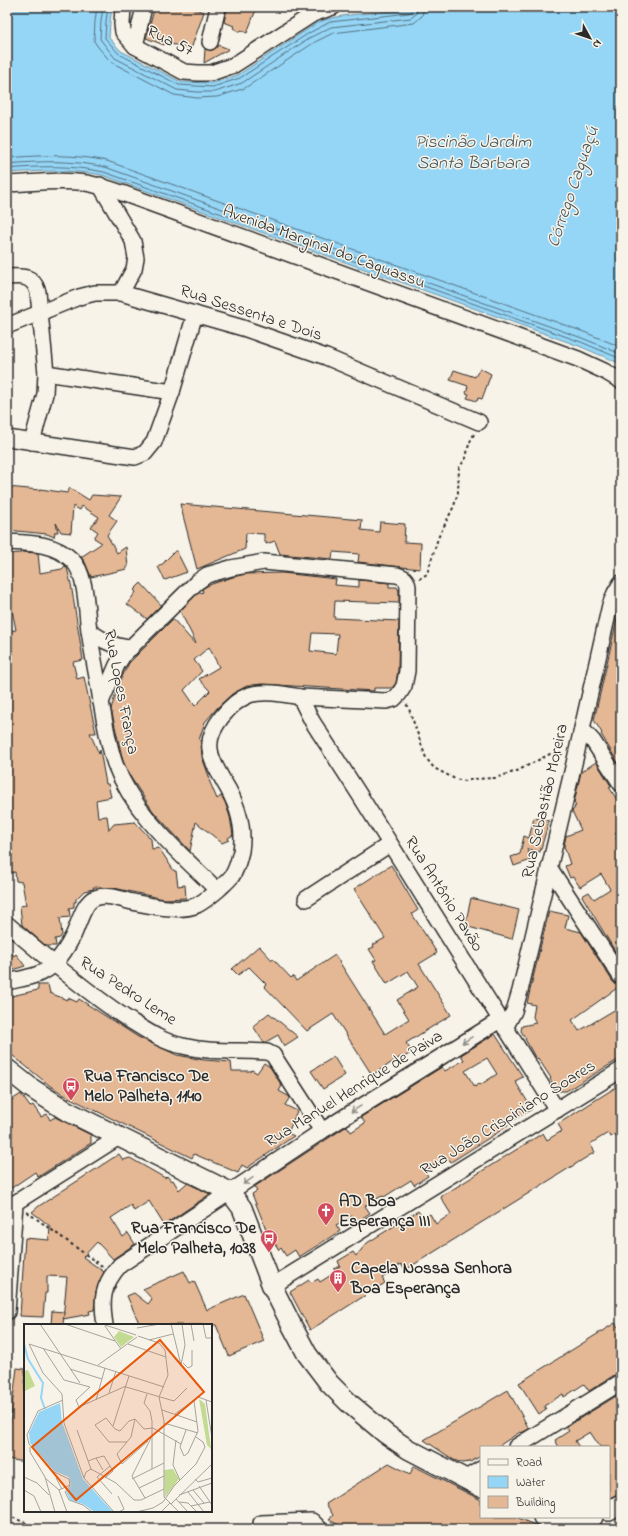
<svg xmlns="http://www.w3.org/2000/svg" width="628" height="1536" font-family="'Indie Flower',sans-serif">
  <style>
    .water { fill: #95d6f7; stroke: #6b92a5 }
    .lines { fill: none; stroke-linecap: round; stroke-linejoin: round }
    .shore { stroke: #556f7d; stroke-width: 1 }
    .building { fill: #e5b895; stroke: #2b2b2b; fill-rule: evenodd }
    .minor-casing { stroke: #2b2b2b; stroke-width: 18 }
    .major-casing { stroke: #2b2b2b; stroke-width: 22 }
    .path { stroke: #2b2b2b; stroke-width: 2; stroke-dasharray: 3 3; stroke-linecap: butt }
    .minor { stroke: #f7f3e8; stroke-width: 15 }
    .major { stroke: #f7f3e8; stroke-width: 19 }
    .oneway { stroke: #918f8a }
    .labels { text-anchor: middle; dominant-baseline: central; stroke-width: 3; stroke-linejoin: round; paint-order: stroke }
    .street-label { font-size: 17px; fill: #2b2b2b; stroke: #f7f3e8 }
    .poi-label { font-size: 17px; font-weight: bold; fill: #2b2b2b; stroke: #f7f3e8; text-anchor: start }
    .water-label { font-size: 18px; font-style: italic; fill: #46565e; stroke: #f7f3e8 }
    .inset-river { fill: none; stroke: #95d6f7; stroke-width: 2 }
    .inset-road { fill: none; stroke: #a5a39c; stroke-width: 1 }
    .view { fill: #e8590c; fill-opacity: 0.15; stroke: #e8590c; stroke-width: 2 }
    .inset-edge { fill: none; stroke: #2b2b2b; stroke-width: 2 }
  </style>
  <rect width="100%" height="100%" fill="#f7f3e8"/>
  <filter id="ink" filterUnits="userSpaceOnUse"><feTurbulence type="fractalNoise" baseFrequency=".025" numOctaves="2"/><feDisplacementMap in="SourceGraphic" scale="8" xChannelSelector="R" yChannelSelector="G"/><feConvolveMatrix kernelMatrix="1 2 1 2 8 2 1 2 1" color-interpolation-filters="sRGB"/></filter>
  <g filter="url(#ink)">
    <!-- water -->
    <path class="water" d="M7,7H112L110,22L109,38L121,51L181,82L213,83L238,75L317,23C338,14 361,14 383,12C462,4 542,7 621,7V364L579,346L102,175C69,169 41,171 7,173Z"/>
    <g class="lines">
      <!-- shore -->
      <g class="shore">
        <polyline points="97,7 95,21 94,41 98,47 111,62 174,95 197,98 217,97 245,88 315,42 333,33 414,23 422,16 424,7"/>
        <polyline points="103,7 101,21 100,39 115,58 177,90 197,92 215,92 242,83 311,37 331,27 411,18 416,14 418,7"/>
        <polyline points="108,7 106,21 105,38 119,54 179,85 213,87 240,78 309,33 330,22 409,13 412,11 413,7"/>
        <path d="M7,158C41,155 74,154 107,161L584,332L621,347"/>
        <path d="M7,164C40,161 72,160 105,167L582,338L621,354"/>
        <path d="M7,169C40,166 71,165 104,172L581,342L621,359"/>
      </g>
    </g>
    <!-- building -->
    <g class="building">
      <polygon points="155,7 190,7 204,12 191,49 171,44 165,42 164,45 146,38"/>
      <polygon points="231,7 257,7 247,33 241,30 240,32 233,28 234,26 224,22 227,9 230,9"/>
      <polygon points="218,45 229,49 204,63 205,49 213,50"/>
      <polygon points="480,368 491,374 482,399 478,398 477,401 467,398 469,394 466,393 468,386 450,380 454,370 475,377"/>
      <polygon points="7,487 40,490 40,489 67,493 70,488 89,500 92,495 121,497 109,515 117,521 107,535 117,553 126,547 128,567 126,567 127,569 91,577 85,562 81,557 102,543 94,538 98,532 91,527 99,517 82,506 80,510 73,506 71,533 61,532 56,523 58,532 55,532 54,537 47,534 7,530"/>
      <polygon points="180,504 362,520 361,530 379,532 380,522 405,524 404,542 421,543 420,569 358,562 359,554 333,552 332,559 280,554 275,541 266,544 266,542 264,541 264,534 246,533 245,549 197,569"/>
      <polygon points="176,550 187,572 165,580 158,567 165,562 165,561"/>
      <polygon points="20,552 38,553 40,573 62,569 65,566 67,568 71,584 83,660 73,662 77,679 84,677 96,733 90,733 99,754 100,750 106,784 108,784 111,797 96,800 98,817 107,816 109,830 114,824 135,822 151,839 152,849 159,848 174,871 176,871 178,886 185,885 186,898 164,899 114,888 93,887 94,889 84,891 76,899 76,902 74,902 74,907 69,908 70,917 60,918 62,935 60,938 55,939 56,946 46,946 22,925 20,906 26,905 22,882 16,881 15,872 9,873 7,860 7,742 9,742 7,727 7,631 16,630 12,610 7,610 7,554 21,553"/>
      <path d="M282,573L336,579L335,585L359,587V580L389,583V587H397L399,591V603L335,601L334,618L399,621L398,670L396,683L392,688H374V691L261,684L247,686L232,694L217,708L205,722L199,740L201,741L202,757L210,779L209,780L217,799L221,796L225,802L230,817L233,835L228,838L229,840L222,843L196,822L190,851L153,811L131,778L123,761L111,709L119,683L129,663L173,619L195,644L196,643L180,611L197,594L203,592L202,589L209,585L233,577L246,574ZM312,633L338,634L336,654L310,651ZM209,647L219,667L199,679L210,691L195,706L184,690L202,671L194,660Z"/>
      <polygon points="141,583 161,605 147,619 127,604 136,592 134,590"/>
      <polygon points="618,615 621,615 621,768 604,739 601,734 602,733 594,720"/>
      <polygon points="596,762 611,786 609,787 621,806 621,830 615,833 618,837 616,838 621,846 621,961 582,896 589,892 594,899 610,889 601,874 580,887 573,877 570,878 565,866 570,864 564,846 566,836 581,830 572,811 575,808 574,807 576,806 574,803 581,772"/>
      <polygon points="534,818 549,821 540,852 527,849 531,860 514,866 511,857 520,854 524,836 529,838"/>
      <polygon points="391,865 418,910 412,914 437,953 419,964 451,1015 406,1043 412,1052 403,1058 402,1056 372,1075 333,1014 307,1031 264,986 266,984 249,967 238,975 232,969 259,946 272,960 273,959 291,978 293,976 296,981 335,955 385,1034 409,1019 397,1000 418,987 408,971 387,984 373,961 376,960 369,949 374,947 373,945 385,938 354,889"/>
      <polygon points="471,898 519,910 512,939 465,926"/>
      <polygon points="549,911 568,915 565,928 581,932 613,982 620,986 572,1020 579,1031 621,1006 621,1058 566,1091 559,1091 555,1088 550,1079 551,1078 538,1058 536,1059 525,1039 526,1039 521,1031 522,1026 536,1023 533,1017 535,1005 527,1003"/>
      <polygon points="12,953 14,956 16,954 25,966 7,972 7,958"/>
      <polygon points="38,985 48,985 50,993 67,1000 68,998 77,1002 79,999 138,1037 177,1055 204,1060 231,1062 232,1071 251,1071 252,1070 257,1073 264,1063 270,1067 282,1086 279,1091 290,1097 285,1105 297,1111 288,1133 294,1136 247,1168 242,1165 238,1173 194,1154 192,1158 66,1096 49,1085 7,1051 7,997 38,990"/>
      <polygon points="269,1013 298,1037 284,1046 278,1035 264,1043 253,1026"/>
      <path d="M495,1034L523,1077L515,1081L532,1109L507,1124L508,1126L451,1162L447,1157L425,1171L428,1176L414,1185L411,1180L384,1197L383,1196L380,1197L365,1206L370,1213L356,1222L352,1216L336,1225L340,1231L299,1257L295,1250L286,1256L281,1248L279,1250L274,1242L272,1244L252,1194L257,1191L254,1187L347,1126L351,1132L365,1123L361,1117L442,1067L445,1071L464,1060L461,1055ZM487,1058L497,1074L480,1085L479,1084L475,1087L465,1071Z"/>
      <polygon points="334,1057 345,1075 323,1089 311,1071"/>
      <polygon points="621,1084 621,1144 615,1134 610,1137 608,1133 590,1144 595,1152 405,1270 401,1264 394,1269 386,1273 387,1275 382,1278 385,1283 310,1330 290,1292 309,1280 311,1283 318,1279 320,1282 336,1272 334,1269 340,1266 338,1261 353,1252 356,1256 367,1243 418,1211 423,1218 430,1214 436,1224 451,1214 441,1198 442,1196 543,1133 547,1140 562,1131 558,1124"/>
      <polygon points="21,1094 30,1107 33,1105 41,1117 47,1114 50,1120 55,1117 91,1135 91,1143 38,1177 35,1172 7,1191 7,1103"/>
      <polygon points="119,1154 123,1160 130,1158 165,1178 167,1176 171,1181 173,1180 179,1190 187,1183 210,1194 164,1225 149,1201 134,1211 131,1205 111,1218 123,1237 128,1233 135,1244 113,1259 97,1242 83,1257 104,1272 96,1291 94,1310 89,1311 90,1314 63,1319 67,1277 47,1276 47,1293 45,1293 43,1317 20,1316 25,1238 49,1240 50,1226 32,1212 39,1206"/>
      <polygon points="184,1271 190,1283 194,1281 207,1310 244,1294 264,1341 229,1356 216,1325 140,1325 127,1296 134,1293 148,1304 152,1299 143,1289"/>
      <polygon points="52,1311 64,1312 63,1325 51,1325"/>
      <polygon points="615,1323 618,1327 621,1325 621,1373 616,1374 589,1391 584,1384 564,1397 563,1394 544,1406 546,1409 539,1414 519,1383"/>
      <polygon points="17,1368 25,1369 25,1462 7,1459 7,1445"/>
      <polygon points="508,1390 529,1429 521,1433 520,1432 497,1447 481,1447 481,1456 470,1462 462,1463 454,1460 424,1440"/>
      <polygon points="621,1393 621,1493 609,1498 609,1447 600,1447 590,1432 575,1441 579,1447 559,1447 555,1440 569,1431 566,1427"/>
      <polygon points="389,1463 410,1474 414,1466 481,1500 481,1517 516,1517 544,1529 347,1529 329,1520 333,1515 326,1504"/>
    </g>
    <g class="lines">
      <!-- minor casing -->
      <g class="minor-casing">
        <g id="minor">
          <polyline points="123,7 122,24 123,32 135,46 184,72 198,73 211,73 234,65 313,14 333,7"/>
          <polyline points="210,42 218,7"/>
          <polyline points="135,46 144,7"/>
          <path d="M7,184C33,183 60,179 86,183C98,185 110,189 122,193L578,359L604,371L621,381"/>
          <polyline points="100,185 133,241 136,258 134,269 121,293"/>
          <path d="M7,277C22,276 33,275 38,292L46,373L45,394L32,442"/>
          <polyline points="7,326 79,297 95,293 121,293 243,328 326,357 479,422"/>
          <polyline points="46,373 172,392 195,314"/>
          <polyline points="7,438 135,457 145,453 154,442 172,392"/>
          <path d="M7,542C31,543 54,543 72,560C87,574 86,611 89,630C92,654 98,678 101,702C105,723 108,744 115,764C134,815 179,852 217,890"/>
          <path d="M89,631C102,640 114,647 131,648"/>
          <polyline points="300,697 312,721 359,794 557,1110"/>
          <polyline points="582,729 593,741 621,784"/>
          <polyline points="549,867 621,977"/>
          <polyline points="306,899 390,844"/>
          <path d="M7,924C45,957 84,990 126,1018C144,1029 162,1042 183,1046C211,1053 238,1050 267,1052L273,1055L322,1131"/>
          <path d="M7,982C23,978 43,976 54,964C62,956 68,946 73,936C78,926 84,901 95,898C106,894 118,898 128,901C146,905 180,913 197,905C205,901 212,895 219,889C223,885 228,881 232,876C237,869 239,859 241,851C245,826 237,803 224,782C218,771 211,761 210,749C207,729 231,702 249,695C264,690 284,694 300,697L386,701L394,699L399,694L404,686L407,671L408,587C407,579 404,577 397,575L264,562L231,568L207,575L197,582L124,654L117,665L101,702"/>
          <polyline points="505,1028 514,1011 520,991 576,755 610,605 615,593 621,583"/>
          <polyline points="7,1208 119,1137"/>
          <polyline points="272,1286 621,1070"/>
          <polyline points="7,1312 15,1204"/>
          <path d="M105,1325C101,1300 102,1285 120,1265L322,1131L500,1020"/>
          <polyline points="516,1447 621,1382"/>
          <polyline points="466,1478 481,1469"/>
          <polyline points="261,1523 312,1521 320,1529"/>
        </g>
      </g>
      <!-- major casing -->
      <g class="major-casing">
        <g id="major">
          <polyline points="7,1069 31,1088 65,1110 230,1192 242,1208 272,1286 291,1324 307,1354 329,1383 349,1403 386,1434 408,1449 481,1487"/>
          <polyline points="609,1511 621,1504"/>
          <path d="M543,1517C559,1522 576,1520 593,1517"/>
        </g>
      </g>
      <!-- path -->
      <g class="path">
        <polyline points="419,579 427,574 438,538 454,506 458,492 459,468 466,458 469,444 474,434"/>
        <polyline points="406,705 408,706 426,758 434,768 455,779 466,781 473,779 495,778 517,771 550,754 563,754"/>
        <polyline points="27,1212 103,1267"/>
        <polyline points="7,1515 40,1529"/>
        <polyline points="245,1529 250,1527"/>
      </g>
      <!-- minor -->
      <use href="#minor" class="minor"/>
      <!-- major -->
      <use href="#major" class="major"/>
    </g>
    <!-- one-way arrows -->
    <defs><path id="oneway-shaft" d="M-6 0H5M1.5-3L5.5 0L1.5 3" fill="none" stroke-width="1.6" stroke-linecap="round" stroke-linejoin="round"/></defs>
    <g class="oneway">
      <use href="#oneway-shaft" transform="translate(467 1040) rotate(148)"/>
      <use href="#oneway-shaft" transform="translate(356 1109) rotate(148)"/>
      <use href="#oneway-shaft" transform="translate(248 1181) rotate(146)"/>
    </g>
  </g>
  <!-- icons -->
  <defs>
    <g id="bus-pin" transform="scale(0.9)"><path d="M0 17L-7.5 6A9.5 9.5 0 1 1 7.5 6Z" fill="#d1495b" stroke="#f7f3e8"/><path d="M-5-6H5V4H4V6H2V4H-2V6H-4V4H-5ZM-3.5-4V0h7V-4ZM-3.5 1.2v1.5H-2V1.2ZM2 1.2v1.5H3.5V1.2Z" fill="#fff"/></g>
    <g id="church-pin" transform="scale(0.9)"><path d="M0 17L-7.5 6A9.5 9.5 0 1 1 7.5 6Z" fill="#d1495b" stroke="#f7f3e8"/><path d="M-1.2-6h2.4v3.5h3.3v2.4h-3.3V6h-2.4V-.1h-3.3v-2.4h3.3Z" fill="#fff"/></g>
    <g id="building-pin" transform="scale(0.9)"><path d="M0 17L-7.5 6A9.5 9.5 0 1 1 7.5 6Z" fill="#d1495b" stroke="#f7f3e8"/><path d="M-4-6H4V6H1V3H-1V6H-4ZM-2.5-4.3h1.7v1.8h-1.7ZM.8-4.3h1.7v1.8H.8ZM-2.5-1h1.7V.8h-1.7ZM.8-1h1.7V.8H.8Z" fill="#fff"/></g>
  </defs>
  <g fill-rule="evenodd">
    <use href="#bus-pin" x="71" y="1086"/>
    <use href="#church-pin" x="326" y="1211"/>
    <use href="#bus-pin" x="269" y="1238"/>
    <use href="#building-pin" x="338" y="1278"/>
  </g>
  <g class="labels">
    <!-- street labels -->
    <g class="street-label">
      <text transform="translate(170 41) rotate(26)">Rua 57</text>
      <text transform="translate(324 247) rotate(20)">Avenida Marginal do Caguassu</text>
      <text transform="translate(251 313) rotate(18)">Rua Sessenta e Dois</text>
      <text transform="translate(121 692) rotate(79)">Rua Lopes França</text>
      <text transform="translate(545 801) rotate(-77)">Rua Sebastião Moreira</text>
      <text transform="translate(444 894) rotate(58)">Rua Antônio Pavão</text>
      <text transform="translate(128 991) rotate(33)">Rua Pedro Leme</text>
      <text transform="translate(354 1089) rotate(-32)">Rua Manuel Henrique de Paiva</text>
      <text transform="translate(508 1118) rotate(-32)">Rua João Crispiniano Soares</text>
    </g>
    <!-- poi labels -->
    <g class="poi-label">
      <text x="84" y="1076">Rua Francisco De<tspan x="84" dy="20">Melo Palheta, 1140</tspan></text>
      <text x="339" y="1201">AD Boa<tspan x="339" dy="20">Esperança III</tspan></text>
      <text x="256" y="1228" text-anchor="end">Rua Francisco De<tspan x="256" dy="20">Melo Palheta, 1038</tspan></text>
      <text x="351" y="1268">Capela Nossa Senhora<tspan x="351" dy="20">Boa Esperança</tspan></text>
    </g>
    <!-- water labels -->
    <g class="water-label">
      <text x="473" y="143">Piscinão Jardim<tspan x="473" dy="21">Santa Barbara</tspan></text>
      <text transform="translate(574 187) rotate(-71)">Córrego Caguaçú</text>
    </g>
  </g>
  <!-- overview -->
  <g transform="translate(24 1324)">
    <rect width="188" height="188" fill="#f7f3e8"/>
    <path d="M95,7L110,13L97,23L90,13ZM4,46L11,62L1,67L0,47ZM175,75L181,80L187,125L183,121ZM149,145L155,155L141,173L140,146Z" fill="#c2da91"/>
    <path d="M36,79L38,98L59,155L89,188L69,187L59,180L46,176L42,168L47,162L45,153L30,147L6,119L5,109L15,88Z" fill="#95d6f7"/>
    <path class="inset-river" d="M0,20L4,35L19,59L17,74L21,85"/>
    <path class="inset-road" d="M16,0L56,59M41,0L91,17M78,0L112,11M147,0L157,41L161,21L158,0M167,0L170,17M179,0L182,14H188M81,2L97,25M113,4L136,0M114,12L135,19L141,26L144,51L135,73L140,97V173L155,188M125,16L149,10M104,20L142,33M19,24L40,56L66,63L52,76L55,83L102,62M159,39L164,44L168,42V26M74,41L113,13M46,45L78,55M102,63L150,77L163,64M85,69L92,47M123,70L120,79L126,87L128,97V145M39,76L14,87L3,111L5,120L28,147L45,155L46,162L41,168L45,176L59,181L68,188M72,76L81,44M182,76L188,114M138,86L173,98M151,90L174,73L188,78M111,95L107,113L93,130L98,140L124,117M140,99L174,109M89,102L105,52M53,106L67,145L92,159L110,176H117L140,165M162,106L156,123L160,132L164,129L174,107L170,77M152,116L149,141L156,156M103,118H85L71,101L82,94L91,105L96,107L105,97L111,95L120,105L129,104L157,120M6,123V128L21,153L31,188M72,134L80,132L89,147L81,154M64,137L72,134L79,146M86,142L73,153L88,170M0,153L13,159L25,171M21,154L35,166L43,188M32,154L38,165M60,154L62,148L67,145M108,155L140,139M171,155L174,158L188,154M175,162L188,181M115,164L140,152M0,166L10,172L17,188M35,166L46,161M169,166L180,179M164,168L180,188M155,171L188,159M94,172L100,185L95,188M121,174L108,152L128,112M152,175L164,188M155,178L164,179L173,188M147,180L188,140M167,182L186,178M90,188L60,154L40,99L38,70L19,49L5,20L140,63M112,188L129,184L139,178L150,162L172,140L181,123L179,118L172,113M137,188L146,179"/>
    <path class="view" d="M136,16L180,68L52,176L8,123Z"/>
    <rect width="188" height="188" class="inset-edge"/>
  </g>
  <!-- margin -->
  <rect width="628" height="1536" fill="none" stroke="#f7f3e8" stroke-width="24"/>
  <rect x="12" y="12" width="604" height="1512" fill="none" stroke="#2b2b2b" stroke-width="1.5" filter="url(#ink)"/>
  <!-- legend -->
  <rect x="480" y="1446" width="130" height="72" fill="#f7f3e8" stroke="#a5a39c"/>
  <rect x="488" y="1459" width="20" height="6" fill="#f7f3e8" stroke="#a5a39c"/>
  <text x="516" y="1466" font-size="12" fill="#2b2b2b">Road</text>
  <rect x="488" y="1476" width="20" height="12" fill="#95d6f7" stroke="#a5a39c"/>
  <text x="516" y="1486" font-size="12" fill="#2b2b2b">Water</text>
  <rect x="488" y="1496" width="20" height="12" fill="#e5b895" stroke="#a5a39c"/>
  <text x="516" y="1506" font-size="12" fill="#2b2b2b">Building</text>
  <!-- north arrow -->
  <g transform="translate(590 38) rotate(130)" stroke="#f7f3e8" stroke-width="3" paint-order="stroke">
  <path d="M0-3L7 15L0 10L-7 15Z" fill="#2b2b2b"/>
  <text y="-6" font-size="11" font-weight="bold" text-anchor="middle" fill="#2b2b2b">N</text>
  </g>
</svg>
